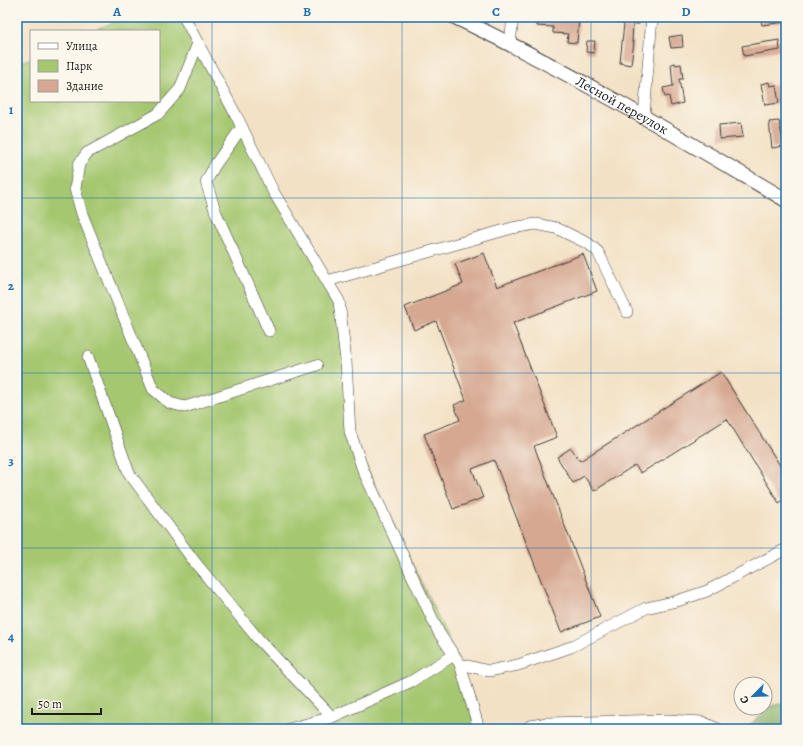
<svg xmlns="http://www.w3.org/2000/svg" width="803" height="746" font-family="Alegreya,serif">
  <style>
    .green { fill: #a5c770; stroke: #607246 }
    .forest { fill: #84ac62; stroke: #50643f }
    .building { fill: #d6a892 }
    .lines { fill: none; stroke-linecap: round; stroke-linejoin: round }
    .minor-casing { stroke: #3c3a35; stroke-width: 12 }
    .major-casing { stroke: #3c3a35; stroke-width: 16 }
    .minor { stroke: #fff; stroke-width: 11 }
    .major { stroke: #fff; stroke-width: 14 }
    .grid { fill: none; stroke: #1f6fb2; stroke-width: 1; stroke-opacity: 0.55 }
    .labels { text-anchor: middle; dominant-baseline: central; stroke-width: 4; stroke-linejoin: round; paint-order: stroke }
    .street-label { font-size: 14px; fill: #1c1c1c; stroke: #fbf7ec }
    .neatline { fill: none; stroke: #1f6fb2; stroke-width: 1.5 }
    .grid-label { font-size: 13px; text-anchor: middle; font-weight: bold; fill: #1f6fb2 }
  </style>
  <rect width="100%" height="100%" fill="#fbf7ec"/>
  <filter id="ink" filterUnits="userSpaceOnUse"><feTurbulence type="fractalNoise" baseFrequency=".025" numOctaves="2"/><feDisplacementMap in="SourceGraphic" scale="8" xChannelSelector="R" yChannelSelector="G"/><feConvolveMatrix kernelMatrix="1 2 1 2 8 2 1 2 1" color-interpolation-filters="sRGB"/></filter>
  <filter id="wash" filterUnits="userSpaceOnUse"><feTurbulence type="fractalNoise" baseFrequency=".012" numOctaves="4" result="noise"/><feDisplacementMap in="SourceGraphic" scale="16" xChannelSelector="R" yChannelSelector="G"/><feGaussianBlur stdDeviation="0.9" result="paint"/><feColorMatrix in="noise" values="0 0 0 0 0 0 0 0 0 0 0 0 0 0 0 0 0 1.4 0 .05"/><feComposite in="paint" operator="in"/></filter>
  <g filter="url(#wash)">
    <rect width="100%" height="100%" fill="#f3e1c5"/>
    <!-- green -->
    <polygon class="green" points="126,17 184,17 339,301 350,432 460,664 479,729 17,729 17,64 31,58 31,101 159,101 159,31 93,31"/>
    <!-- forest -->
    <polygon class="forest" points="786,702 786,728 783,729 745,729 771,706"/>
    <g id="blocks">
      <!-- building -->
      <g class="building">
        <polygon points="570,17 579,17 577,43 567,42 568,34 553,33 553,27 537,26 538,19 569,21"/>
        <polygon points="616,17 640,17 639,24 633,24 632,42 634,41 631,65 620,63 624,23 616,22"/>
        <polygon points="760,17 786,17 786,22 762,25"/>
        <polygon points="682,35 683,47 671,48 669,37"/>
        <polygon points="779,40 780,50 744,56 742,46"/>
        <polygon points="587,41 595,41 594,53 586,52"/>
        <polygon points="675,63 676,65 681,64 683,79 679,79 683,103 671,106 669,96 665,97 663,88 673,86 671,64"/>
        <polygon points="769,82 770,86 776,85 779,103 765,105 761,84"/>
        <polygon points="779,121 784,146 772,148 769,122"/>
        <polygon points="741,123 743,137 720,139 719,125"/>
        <polygon points="484,253 497,287 583,254 597,291 513,323 557,437 534,446 600,617 561,632 494,460 472,469 483,498 453,509 424,434 460,420 454,405 466,400 436,321 414,330 405,307 463,284 455,264"/>
        <polygon points="721,372 786,475 786,498 779,503 727,419 641,473 635,465 594,491 584,476 573,483 557,457 571,448 580,461"/>
      </g>
    </g>
  </g>
  <g filter="url(#ink)">
    <use href="#blocks" fill-opacity="0" stroke="#3c3a35" stroke-width="1"/>
    <g class="lines">
      <!-- minor casing -->
      <g class="minor-casing">
        <g id="minor">
          <polyline points="184,17 237,117 273,191 339,301 346,361 350,432 363,470 439,633 460,664 489,671 518,665 571,647 646,608 677,601 707,591 786,549"/>
          <polyline points="198,43 180,89 158,114 87,153 79,164 75,189 82,214 153,389 170,403 185,407 317,365"/>
          <polyline points="510,43 513,17"/>
          <polyline points="644,116 652,17"/>
          <polyline points="242,127 215,165 206,182 216,213 269,331"/>
          <polyline points="327,281 512,228 536,224 556,228 589,244 598,252 627,312"/>
          <polyline points="88,357 129,473 194,561 259,640 332,717"/>
          <polyline points="460,664 479,729"/>
          <polyline points="289,729 332,717 412,681 454,655"/>
          <polyline points="527,729 530,726 547,723 668,720 702,722 718,729"/>
        </g>
      </g>
      <!-- major casing -->
      <g class="major-casing">
        <g id="major">
          <path id="s1" d="M455,17C569,71 677,136 786,200"/>
        </g>
      </g>
      <!-- minor -->
      <use href="#minor" class="minor"/>
      <!-- major -->
      <use href="#major" class="major"/>
    </g>
  </g>
  <!-- grid -->
  <path class="grid" d="M212,17V729M402,17V729M591,17V729M17,198H786M17,373H786M17,548H786"/>
  <g class="labels">
    <!-- street labels -->
    <g class="street-label">
      <text stroke="none"><textPath href="#s1" startOffset="189">Лесной переулок</textPath></text>
    </g>
  </g>
  <!-- margin -->
  <rect width="803" height="746" fill="none" stroke="#fbf7ec" stroke-width="44"/>
  <!-- legend -->
  <rect x="30" y="30" width="130" height="72" fill="#fbf7ec" stroke="#a29f99"/>
  <rect x="38" y="43" width="20" height="6" fill="#ffffff" stroke="#a29f99"/>
  <text x="66" y="50" font-size="12" fill="#1c1c1c">Улица</text>
  <rect x="38" y="60" width="20" height="12" fill="#a5c770" stroke="#a29f99"/>
  <text x="66" y="70" font-size="12" fill="#1c1c1c">Парк</text>
  <rect x="38" y="80" width="20" height="12" fill="#d6a892" stroke="#a29f99"/>
  <text x="66" y="90" font-size="12" fill="#1c1c1c">Здание</text>
  <!-- north arrow -->
  <g transform="translate(753 696) rotate(246)"><circle r="19" fill="#fbf7ec" stroke="#a29f99"/>
  <path d="M0-3L7 15L0 10L-7 15Z" fill="#1f6fb2"/>
  <text y="-6" font-size="11" font-weight="bold" text-anchor="middle" fill="#1c1c1c">С</text>
  </g>
  <!-- scale -->
  <path d="M32 708v6h69v-6" fill="none" stroke="#1c1c1c" stroke-width="2"/>
  <text x="38" y="708" font-size="12" fill="#1c1c1c" stroke="#fbf7ec" stroke-width="3" paint-order="stroke">50 m</text>
  <rect x="22" y="22" width="759" height="702" class="neatline"/>
  <g class="grid-label">
    <text x="117" y="16">A</text>
    <text x="307" y="16">B</text>
    <text x="496" y="16">C</text>
    <text x="686" y="16">D</text>
    <text x="11" y="114">1</text>
    <text x="11" y="290">2</text>
    <text x="11" y="465">3</text>
    <text x="11" y="641">4</text>
  </g>
</svg>
